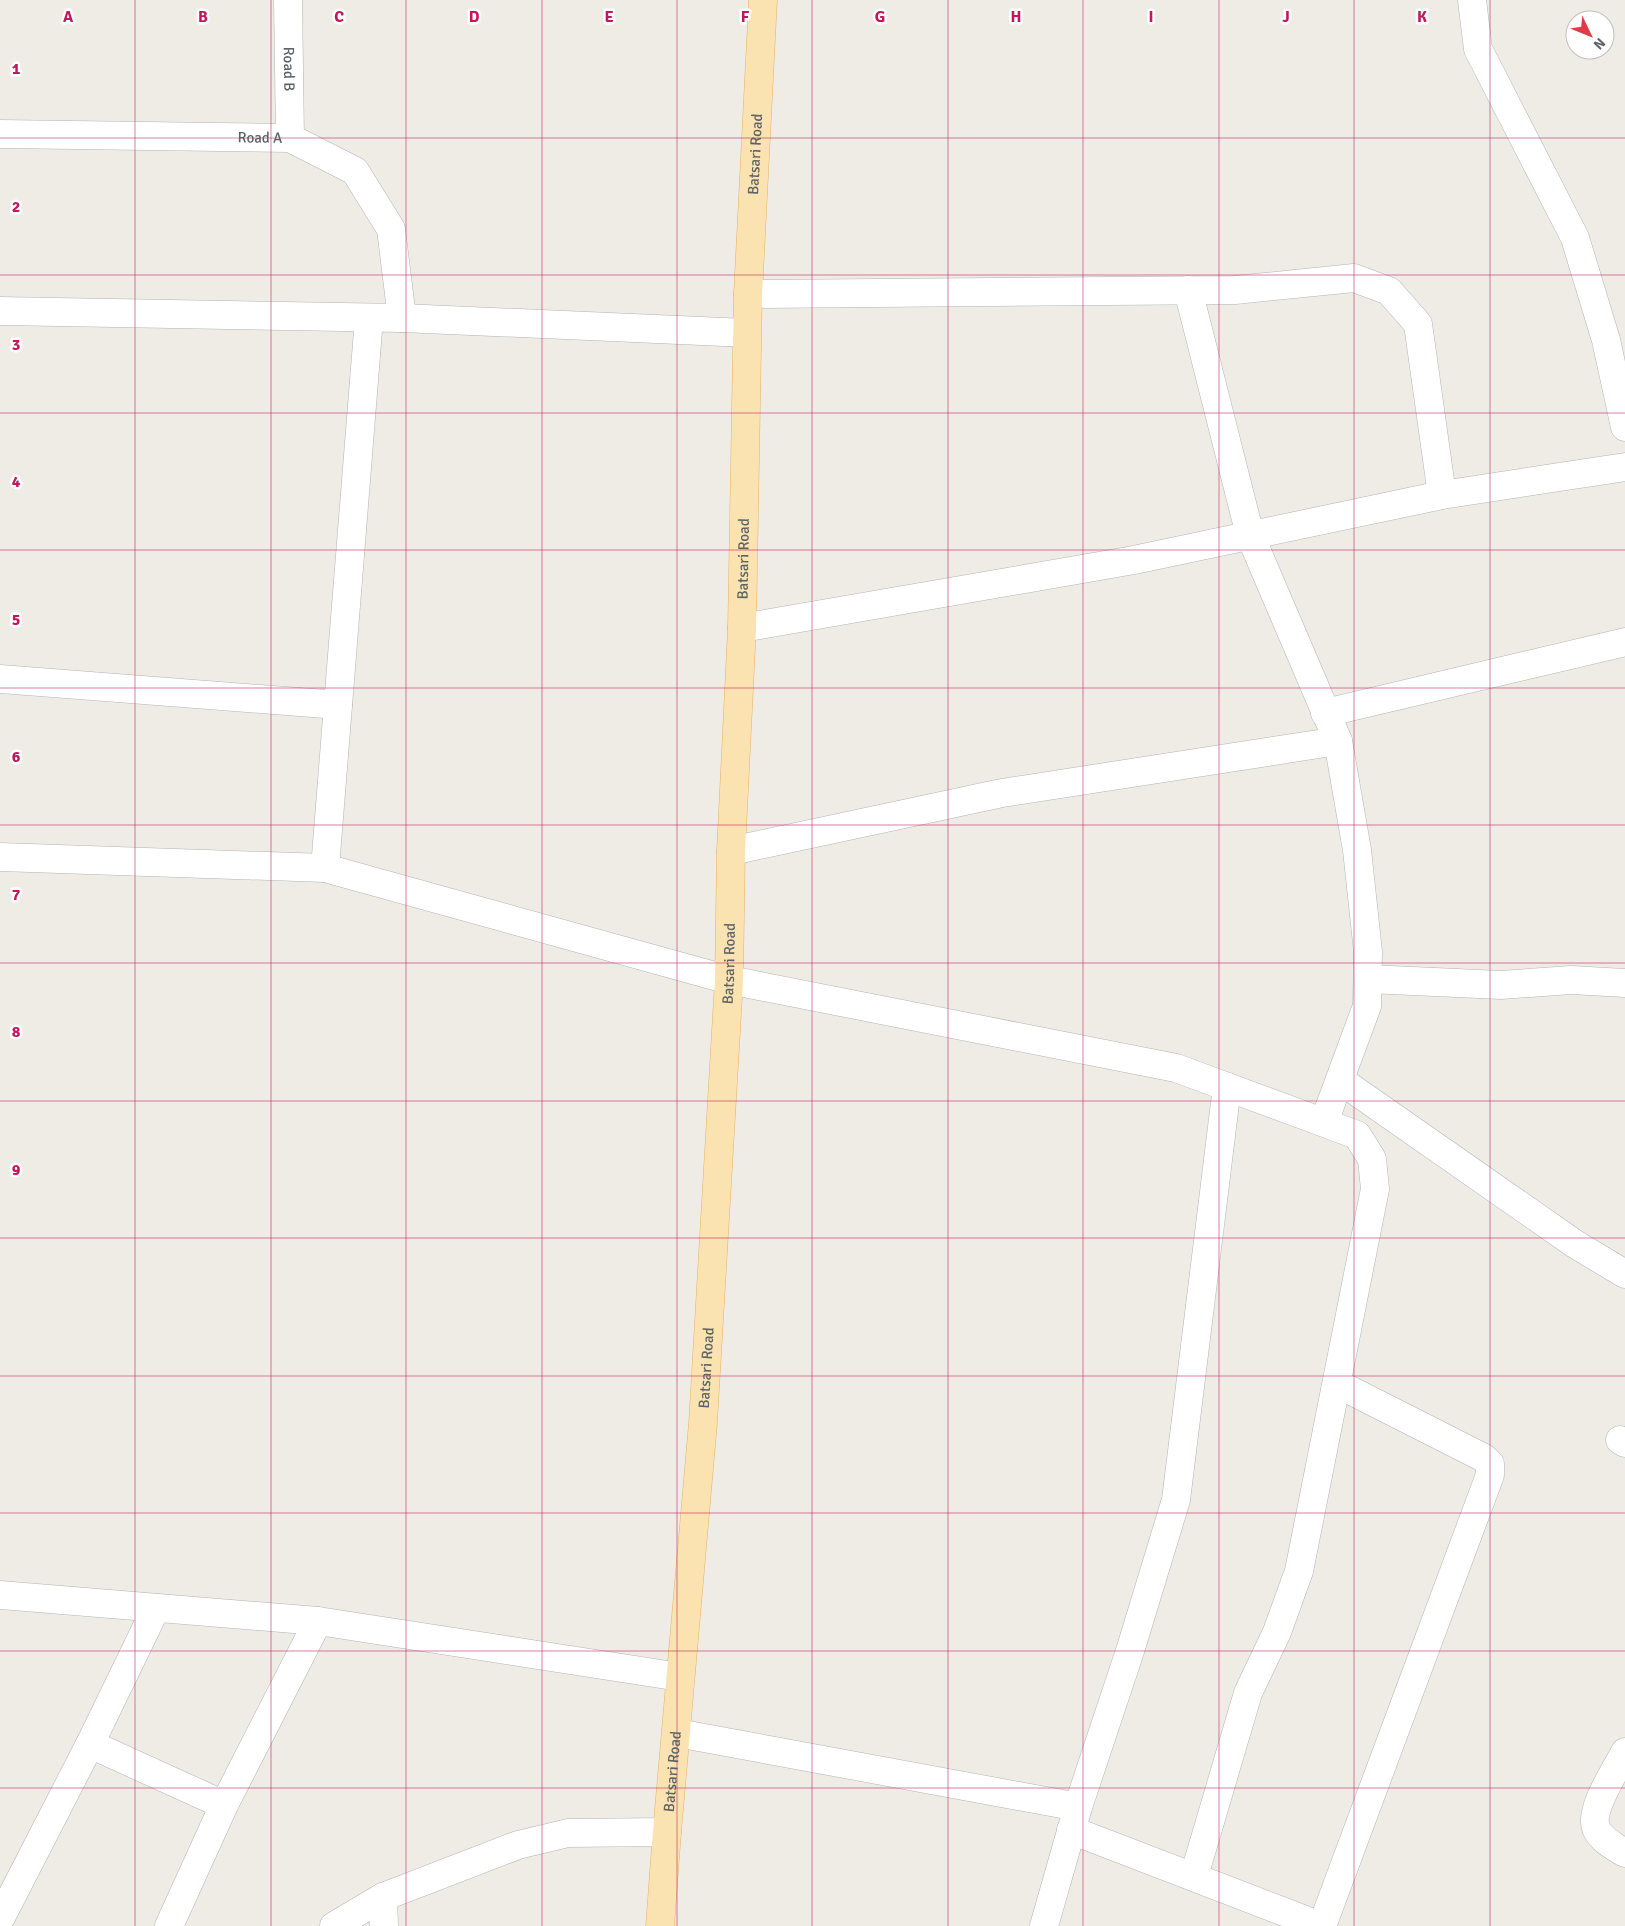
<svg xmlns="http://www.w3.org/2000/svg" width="1625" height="1926" font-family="Signika,sans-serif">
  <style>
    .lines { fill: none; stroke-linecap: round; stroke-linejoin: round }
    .street-casing { stroke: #b1b4b7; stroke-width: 29 }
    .primary-casing { stroke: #e8b165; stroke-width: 29 }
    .street { stroke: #fff; stroke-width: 28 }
    .primary { stroke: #fae3b0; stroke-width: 28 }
    .grid { fill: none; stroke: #c2185b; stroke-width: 1; stroke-opacity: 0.55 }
    .labels { text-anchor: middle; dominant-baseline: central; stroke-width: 5; stroke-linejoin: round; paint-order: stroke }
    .street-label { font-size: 15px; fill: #5d6265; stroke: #fff }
    .grid-label { font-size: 16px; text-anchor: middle; font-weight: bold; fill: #c2185b; stroke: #fff; stroke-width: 5; stroke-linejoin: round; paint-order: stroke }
  </style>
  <rect width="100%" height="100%" fill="#efece6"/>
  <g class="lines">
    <!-- street casing -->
    <g class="street-casing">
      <g id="street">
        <path id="s1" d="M288,0L290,138"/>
        <polyline points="1472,0 1478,49 1575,238 1606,340 1625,427"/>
        <path id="s2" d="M0,134L290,138L355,171L391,229L402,318"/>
        <polyline points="1188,290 1250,535 1338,741 1357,850 1368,952 1367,1006 1324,1122"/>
        <polyline points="748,294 1235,290 1354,278 1389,291 1418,324 1442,495"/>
        <polyline points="0,311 402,318 747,333"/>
        <polyline points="742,628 1134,560 1442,495 1625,467"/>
        <polyline points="0,679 338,705"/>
        <polyline points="1325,713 1625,642"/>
        <polyline points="731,851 1002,793 1338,741"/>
        <polyline points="0,857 325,868 729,980 1176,1068 1357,1135 1372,1159 1375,1189 1299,1571 1277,1632 1248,1693 1194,1876"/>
        <polyline points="325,868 369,318"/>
        <polyline points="1368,979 1501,985 1571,980 1625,983"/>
        <polyline points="1340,1080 1575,1244 1625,1274"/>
        <polyline points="1620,1440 1625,1443"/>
        <polyline points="0,1595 318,1621 680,1677"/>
        <polyline points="677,1733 1078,1807"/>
        <polyline points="90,1744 224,1805"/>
        <path d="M1625,1752C1616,1770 1589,1809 1596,1828C1601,1840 1615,1847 1625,1853"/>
        <polyline points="1071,1830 1321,1926"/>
        <polyline points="383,1897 384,1926"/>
        <polyline points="0,1919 90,1744 156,1608"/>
        <polyline points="169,1926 224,1805 318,1621"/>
        <polyline points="334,1926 383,1897 518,1845 568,1833 667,1832"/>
        <polyline points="1044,1926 1078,1807 1130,1651 1176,1500 1227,1087"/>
        <polyline points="1322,1926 1490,1475 1490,1464 1484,1458 1338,1384"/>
      </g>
    </g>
    <!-- primary casing -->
    <g class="primary-casing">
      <g id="primary">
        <path id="s3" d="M660,1926L667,1832L703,1423L729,980L731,851L742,628L748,294L763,0"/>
      </g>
    </g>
    <!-- street -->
    <use href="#street" class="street"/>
    <!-- primary -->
    <use href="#primary" class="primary"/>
  </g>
  <!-- grid -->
  <path class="grid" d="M135,0V1926M271,0V1926M406,0V1926M542,0V1926M677,0V1926M812,0V1926M948,0V1926M1083,0V1926M1219,0V1926M1354,0V1926M1490,0V1926M0,138H1625M0,275H1625M0,413H1625M0,550H1625M0,688H1625M0,825H1625M0,963H1625M0,1101H1625M0,1238H1625M0,1376H1625M0,1513H1625M0,1651H1625M0,1788H1625"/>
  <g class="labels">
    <!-- street labels -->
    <g class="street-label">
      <text stroke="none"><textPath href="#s1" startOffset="69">Road B</textPath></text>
      <text stroke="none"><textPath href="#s2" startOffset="260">Road A</textPath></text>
      <text stroke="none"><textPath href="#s3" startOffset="1775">Batsari Road</textPath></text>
      <text stroke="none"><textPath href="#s3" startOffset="1370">Batsari Road</textPath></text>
      <text stroke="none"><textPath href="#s3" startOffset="965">Batsari Road</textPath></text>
      <text stroke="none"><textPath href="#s3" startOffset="560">Batsari Road</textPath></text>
      <text stroke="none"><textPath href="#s3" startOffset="155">Batsari Road</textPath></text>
    </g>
  </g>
  <g class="grid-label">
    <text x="68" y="22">A</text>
    <text x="203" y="22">B</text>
    <text x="339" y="22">C</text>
    <text x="474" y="22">D</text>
    <text x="609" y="22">E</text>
    <text x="745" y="22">F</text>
    <text x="880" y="22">G</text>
    <text x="1016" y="22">H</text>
    <text x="1151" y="22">I</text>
    <text x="1286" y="22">J</text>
    <text x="1422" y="22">K</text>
    <text x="16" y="74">1</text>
    <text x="16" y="212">2</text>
    <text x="16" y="350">3</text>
    <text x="16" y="487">4</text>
    <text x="16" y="625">5</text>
    <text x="16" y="762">6</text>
    <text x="16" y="900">7</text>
    <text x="16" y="1037">8</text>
    <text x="16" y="1175">9</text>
  </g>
  <!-- north arrow -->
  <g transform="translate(1590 35) rotate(133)"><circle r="24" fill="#ffffff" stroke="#bec0c1"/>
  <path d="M0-4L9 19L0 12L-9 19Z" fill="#de3c47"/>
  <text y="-8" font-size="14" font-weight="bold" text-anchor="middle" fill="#5d6265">N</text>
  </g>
</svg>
